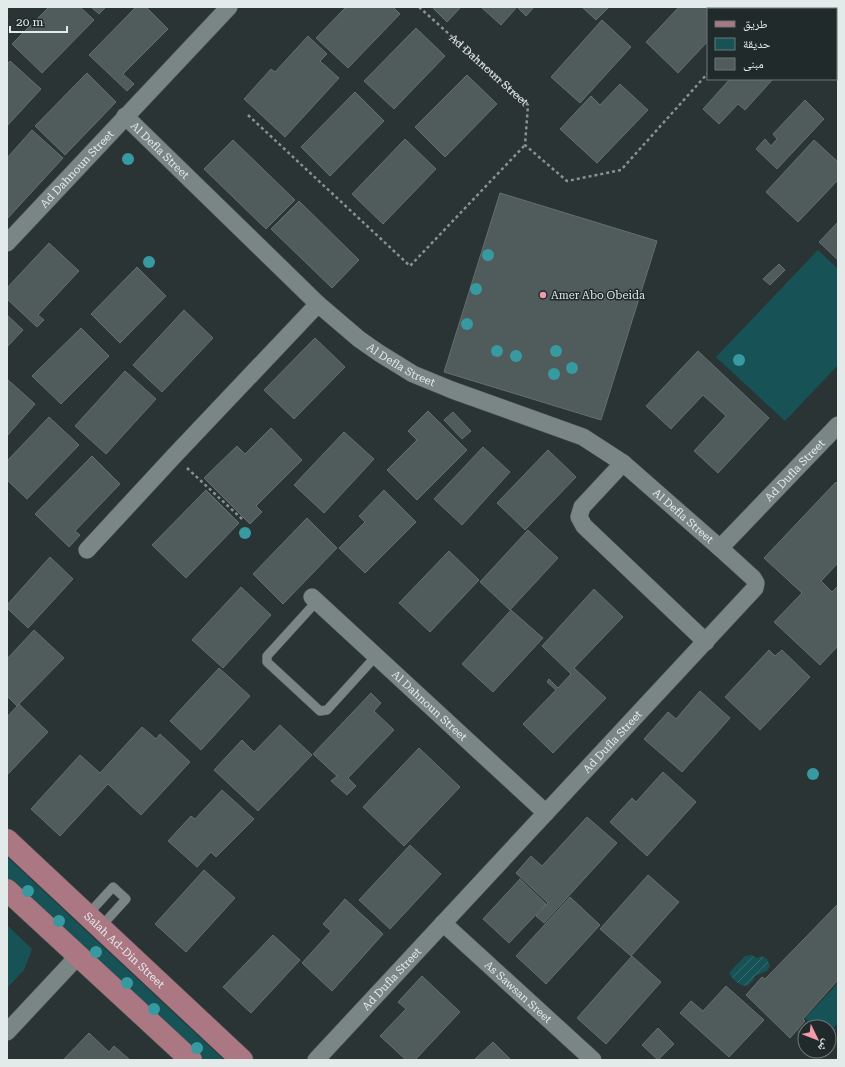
<svg xmlns="http://www.w3.org/2000/svg" width="845" height="1067" font-family="'Roboto Serif','Noto Naskh Arabic',serif">
  <style>
    .green { fill: #175356 }
    .garden { fill: url(#garden-furrows) }
    .building { fill: #505b5b; stroke: #646f6f }
    .lines { fill: none; stroke-linecap: round; stroke-linejoin: round }
    .lane-casing { stroke: #495252; stroke-width: 10 }
    .street-casing { stroke: #495252; stroke-width: 18 }
    .primary-casing { stroke: #495252; stroke-width: 23 }
    .path { stroke: #8a9292; stroke-width: 2.5; stroke-dasharray: 3 3; stroke-linecap: butt }
    .lane { stroke: #7a8586; stroke-width: 9 }
    .street { stroke: #7a8586; stroke-width: 17 }
    .primary { stroke: #ab7783; stroke-width: 22 }
    .tree { fill: #379aa0 }
    .poi-dot { fill: #f39aaa; stroke: #212a2b; stroke-width: 1.5 }
    .labels { text-anchor: middle; dominant-baseline: central; stroke-width: 3; stroke-linejoin: round; paint-order: stroke }
    .street-label { font-size: 11px; fill: #e3eaea; stroke: #212a2b }
    .poi-label { font-size: 11px; fill: #e3eaea; stroke: #212a2b; text-anchor: start }
  </style>
  <defs>
    <pattern id="garden-furrows" width="10" height="10" patternUnits="userSpaceOnUse"><rect width="10" height="10" fill="#175356"/><path d="M-1 1l2-2M0 10L10 0M9 11l2-2" fill="none" stroke="#396c6e"/></pattern>
  </defs>
  <rect width="100%" height="100%" fill="#2b3435"/>
  <!-- green -->
  <g class="green">
    <polygon points="818,250 838,269 838,365 785,421 716,357"/>
    <polygon points="7,857 224,1060 200,1060 7,883"/>
    <polygon points="7,925 32,949 24,970 7,988"/>
    <polygon points="838,983 838,1023 833,1028 836,1030 829,1038 829,1027 805,1027 805,1040 797,1032 808,1021 805,1018"/>
  </g>
  <!-- garden -->
  <path class="garden" d="M751,955L757,958L762,956L767,959L770,966L767,971L755,976L753,981L747,986C738,985 734,981 729,973L745,956Z"/>
  <!-- building -->
  <g class="building">
    <polygon points="49,7 80,7 94,20 42,73 12,44"/>
    <polygon points="91,7 106,7 99,14"/>
    <polygon points="136,7 146,7 168,29 123,74 134,84 127,91 89,55"/>
    <polygon points="346,7 393,7 400,14 348,68 316,38"/>
    <polygon points="432,7 459,7 460,8 447,22"/>
    <polygon points="481,7 534,7 526,16 517,7 501,25"/>
    <polygon points="582,7 609,7 596,20"/>
    <polygon points="679,7 723,7 725,9 708,9 708,41 678,73 646,42"/>
    <polygon points="602,20 631,47 580,103 551,77"/>
    <polygon points="416,28 445,56 394,109 364,81"/>
    <polygon points="308,36 327,54 320,61 339,78 285,137 244,99 271,69 275,72"/>
    <polygon points="10,61 41,89 7,126 7,64"/>
    <polygon points="87,73 116,102 65,155 35,126"/>
    <polygon points="467,75 497,104 445,157 415,127"/>
    <polygon points="730,79 773,79 745,110 738,104 719,124 703,109"/>
    <polygon points="620,84 648,110 597,163 560,129 591,96 600,105"/>
    <polygon points="355,92 384,121 330,176 301,147"/>
    <polygon points="805,100 824,119 777,169 756,149 765,139 771,146 777,139 773,134"/>
    <polygon points="32,130 63,158 7,219 7,158"/>
    <polygon points="405,139 436,169 383,224 352,194"/>
    <polygon points="233,140 295,200 266,229 204,169"/>
    <polygon points="814,140 838,162 838,180 798,222 766,192"/>
    <polygon points="500,193 657,241 601,420 444,372"/>
    <polygon points="299,201 359,260 332,288 271,229"/>
    <polygon points="838,222 838,260 819,242"/>
    <polygon points="49,243 79,271 38,315 44,320 37,327 7,299 7,288"/>
    <polygon points="779,264 785,270 770,285 763,279"/>
    <polygon points="137,267 166,296 120,343 91,314"/>
    <polygon points="184,310 213,338 162,392 133,365"/>
    <polygon points="7,315 23,330 7,347"/>
    <polygon points="81,328 109,356 61,404 32,376"/>
    <polygon points="315,338 345,367 294,419 264,390"/>
    <polygon points="698,351 769,418 718,473 694,451 726,416 703,395 671,429 646,406"/>
    <polygon points="125,371 156,399 106,454 75,426"/>
    <polygon points="7,379 35,404 7,436"/>
    <polygon points="428,411 467,450 417,500 387,470 417,440 408,431"/>
    <polygon points="453,412 471,431 462,439 444,420"/>
    <polygon points="49,417 79,445 27,499 7,480 7,461"/>
    <polygon points="271,428 302,460 256,506 262,512 250,524 204,478 237,446 245,454"/>
    <polygon points="344,432 374,459 324,513 294,485"/>
    <polygon points="483,447 510,472 462,525 434,499"/>
    <polygon points="548,450 576,477 525,530 497,503"/>
    <polygon points="92,456 120,484 75,531 80,535 69,547 35,514"/>
    <polygon points="836,482 838,485 838,563 821,581 832,592 838,586 838,646 820,665 774,622 802,593 764,558"/>
    <polygon points="206,490 239,523 186,578 152,545"/>
    <polygon points="384,490 416,522 365,573 339,548 365,522 359,516"/>
    <polygon points="307,518 337,548 283,604 253,574"/>
    <polygon points="528,530 558,558 510,610 480,582"/>
    <polygon points="449,551 479,580 430,632 399,603"/>
    <polygon points="50,557 73,579 28,628 7,608 7,605"/>
    <polygon points="241,587 271,615 223,668 192,640"/>
    <polygon points="594,589 623,617 574,668 606,698 553,753 523,724 556,690 547,682 549,679 558,688 571,674 542,646"/>
    <polygon points="511,610 543,638 493,692 462,664"/>
    <polygon points="34,630 64,658 17,706 7,696 7,659"/>
    <polygon points="769,650 775,656 782,650 810,677 760,730 725,697"/>
    <polygon points="219,668 250,696 201,750 170,721"/>
    <polygon points="700,691 730,718 682,772 644,739 668,712 676,719"/>
    <polygon points="371,693 381,703 374,711 394,730 348,778 356,786 347,795 331,781 337,776 313,754"/>
    <polygon points="19,704 48,732 7,775 7,717"/>
    <polygon points="280,725 312,755 258,811 214,770 242,740 254,752"/>
    <polygon points="142,727 156,739 160,734 190,762 141,815 108,784 60,836 31,809 80,755 100,773"/>
    <polygon points="419,748 460,787 404,846 363,807"/>
    <polygon points="663,772 696,802 647,856 610,822 632,798 636,802"/>
    <polygon points="222,790 254,819 216,857 211,852 197,867 168,841 191,816 195,819"/>
    <polygon points="587,817 617,843 544,923 536,916 548,903 516,873 531,856 542,866"/>
    <polygon points="410,845 441,874 390,929 359,900"/>
    <polygon points="204,870 235,898 186,952 155,924"/>
    <polygon points="648,875 679,902 631,956 600,929"/>
    <polygon points="520,879 546,904 509,943 483,919"/>
    <polygon points="570,897 600,925 546,984 516,956"/>
    <polygon points="345,899 383,934 332,991 302,963 331,931 323,924"/>
    <polygon points="838,904 838,980 803,1019 805,1021 790,1038 746,995 762,977 765,979"/>
    <polygon points="273,935 300,960 251,1013 223,987"/>
    <polygon points="632,956 661,982 606,1044 577,1018"/>
    <polygon points="422,976 460,1012 415,1060 406,1060 380,1036 406,1009 398,1002"/>
    <polygon points="726,986 764,1020 729,1057 680,1013 691,1001 703,1011"/>
    <polygon points="658,1028 674,1044 658,1060 642,1045"/>
    <polygon points="89,1033 109,1052 114,1046 130,1060 63,1060"/>
    <polygon points="493,1042 511,1060 474,1060"/>
  </g>
  <g class="lines">
    <!-- lane casing -->
    <g class="lane-casing">
      <g id="lane">
        <polyline points="317,601 267,656 267,662 320,711 327,710 376,656"/>
        <polyline points="86,911 92,910 113,887 126,899 106,921 107,931"/>
      </g>
    </g>
    <!-- street casing -->
    <g class="street-casing">
      <g id="street">
        <polyline points="788,7 791,9"/>
        <polyline points="836,35 838,33"/>
        <polyline points="836,61 838,67"/>
        <path id="s2" d="M125,116L318,304L359,339L379,353L413,374L452,390L583,437L623,463L720,548"/>
        <path id="s3" d="M7,243L229,7"/>
        <polyline points="623,463 582,507 579,517 584,526 706,642"/>
        <polyline points="87,550 174,456 318,304"/>
        <path id="s4" d="M312,597L546,813"/>
        <path id="s5" d="M443,923L593,1060"/>
        <polyline points="7,1032 79,955"/>
        <path id="s6" d="M316,1060L755,588L756,583L753,578L720,548L838,425"/>
      </g>
    </g>
    <!-- primary casing -->
    <g class="primary-casing">
      <g id="primary">
        <path id="s7" d="M7,840L242,1060"/>
        <polyline points="7,890 191,1060"/>
      </g>
    </g>
    <!-- path -->
    <g class="path">
      <path id="s1" d="M419,7L528,105L525,145L567,181L621,170L708,73"/>
      <polyline points="765,9 767,7"/>
      <polyline points="248,115 410,266 525,145"/>
      <polyline points="187,468 242,519"/>
    </g>
    <!-- lane -->
    <use href="#lane" class="lane"/>
    <!-- street -->
    <use href="#street" class="street"/>
    <!-- primary -->
    <use href="#primary" class="primary"/>
  </g>
  <!-- trees -->
  <g class="tree">
    <circle cx="128" cy="159" r="6"/>
    <circle cx="488" cy="255" r="6"/>
    <circle cx="149" cy="262" r="6"/>
    <circle cx="476" cy="289" r="6"/>
    <circle cx="467" cy="324" r="6"/>
    <circle cx="497" cy="351" r="6"/>
    <circle cx="556" cy="351" r="6"/>
    <circle cx="516" cy="356" r="6"/>
    <circle cx="739" cy="360" r="6"/>
    <circle cx="572" cy="368" r="6"/>
    <circle cx="554" cy="374" r="6"/>
    <circle cx="245" cy="533" r="6"/>
    <circle cx="813" cy="774" r="6"/>
    <circle cx="28" cy="891" r="6"/>
    <circle cx="59" cy="921" r="6"/>
    <circle cx="96" cy="952" r="6"/>
    <circle cx="127" cy="983" r="6"/>
    <circle cx="154" cy="1009" r="6"/>
    <circle cx="197" cy="1048" r="6"/>
  </g>
  <!-- markers -->
  <circle class="poi-dot" cx="543" cy="295" r="4"/>
  <g class="labels">
    <!-- street labels -->
    <g class="street-label">
      <text stroke="none"><textPath href="#s1" startOffset="94">Ad Dahnoun Street</textPath></text>
      <text stroke="none"><textPath href="#s2" startOffset="49">Al Defla Street</textPath></text>
      <text stroke="none"><textPath href="#s3" startOffset="102">Ad Dahnoun Street</textPath></text>
      <text stroke="none"><textPath href="#s2" startOffset="373">Al Defla Street</textPath></text>
      <text stroke="none"><textPath href="#s6" startOffset="808">Ad Dufla Street</textPath></text>
      <text stroke="none"><textPath href="#s2" startOffset="697">Al Defla Street</textPath></text>
      <text stroke="none"><textPath href="#s4" startOffset="160">Al Dahnoun Street</textPath></text>
      <text stroke="none"><textPath href="#s6" startOffset="435">Ad Dufla Street</textPath></text>
      <text stroke="none"><textPath href="#s7" startOffset="161">Salah Ad-Din Street</textPath></text>
      <text stroke="none"><textPath href="#s6" startOffset="111">Ad Dufla Street</textPath></text>
      <text stroke="none"><textPath href="#s5" startOffset="102">As Sawsan Sreet</textPath></text>
    </g>
    <!-- poi labels -->
    <g class="poi-label">
      <text x="551" y="295">Amer Abo Obeida</text>
    </g>
  </g>
  <!-- border -->
  <rect width="845" height="1067" fill="none" stroke="#e3eaea" stroke-width="16"/>
  <!-- legend -->
  <rect x="707" y="8" width="130" height="72" fill="#212a2b" stroke="#6f7777"/>
  <rect x="715" y="21" width="20" height="6" fill="#ab7783" stroke="#6f7777"/>
  <text x="743" y="28" font-size="12" fill="#e3eaea">طريق</text>
  <rect x="715" y="38" width="20" height="12" fill="#175356" stroke="#6f7777"/>
  <text x="743" y="48" font-size="12" fill="#e3eaea">حديقة</text>
  <rect x="715" y="58" width="20" height="12" fill="#505b5b" stroke="#6f7777"/>
  <text x="743" y="68" font-size="12" fill="#e3eaea">مبنى</text>
  <!-- north arrow -->
  <g transform="translate(817 1039) rotate(133)"><circle r="19" fill="#212a2b" stroke="#6f7777"/>
  <path d="M0-3L7 15L0 10L-7 15Z" fill="#f39aaa"/>
  <text y="-6" font-size="11" font-weight="bold" text-anchor="middle" fill="#e3eaea">ش</text>
  </g>
  <!-- scale -->
  <path d="M10 26v6h57v-6" fill="none" stroke="#e3eaea" stroke-width="2"/>
  <text x="16" y="26" font-size="12" fill="#e3eaea" stroke="#212a2b" stroke-width="3" paint-order="stroke">20 m</text>
</svg>
